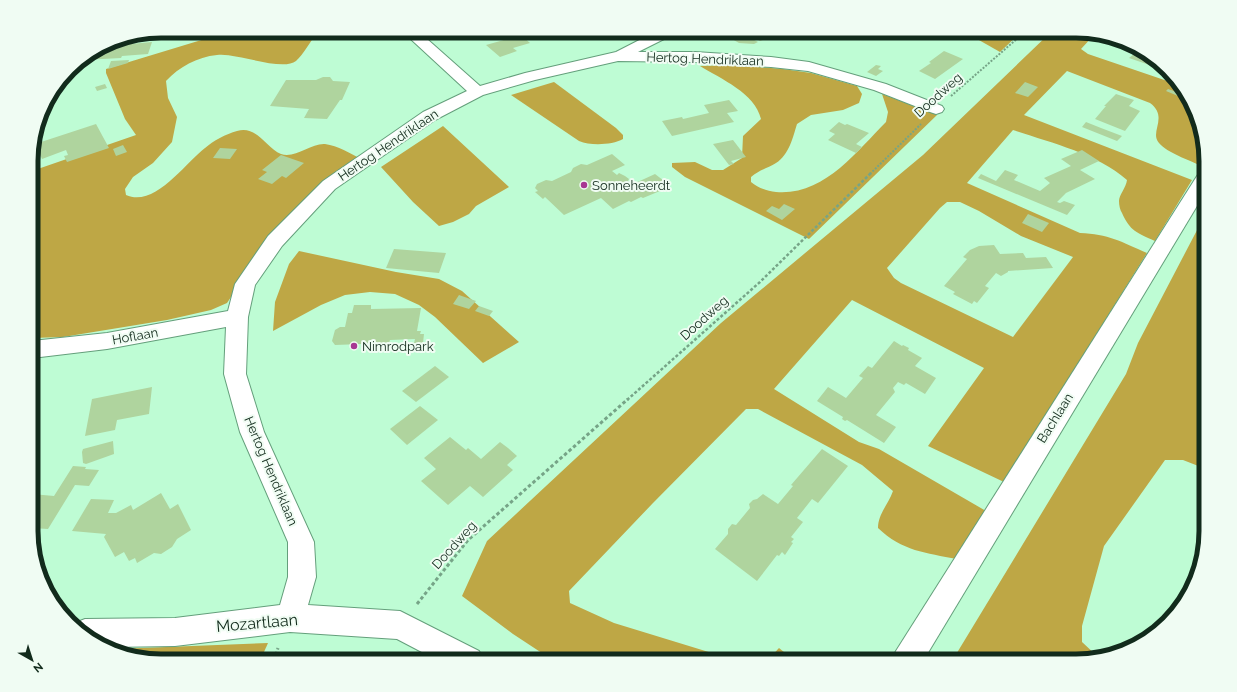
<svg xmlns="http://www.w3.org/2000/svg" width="1237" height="692" font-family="Raleway,sans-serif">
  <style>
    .forest { fill: #bea745; fill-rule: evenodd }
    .building { fill: #afd49e }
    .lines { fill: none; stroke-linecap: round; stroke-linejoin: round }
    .minor-casing { stroke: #649f7b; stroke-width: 2 }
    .path-far2 { stroke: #76a487; stroke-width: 2; stroke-dasharray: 2 1.5; stroke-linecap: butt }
    .path-far1 { stroke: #76a487; stroke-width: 2.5; stroke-dasharray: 3 2; stroke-linecap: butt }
    .path { stroke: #76a487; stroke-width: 3; stroke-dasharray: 3.5 2.5; stroke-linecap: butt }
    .minor { fill: #fff; fill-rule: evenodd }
    .poi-dot { fill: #a83793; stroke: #f0fcf3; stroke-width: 1.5 }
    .labels { text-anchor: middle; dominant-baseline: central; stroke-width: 4; stroke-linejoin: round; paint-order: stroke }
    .street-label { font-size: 13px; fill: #122b1c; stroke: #f0fcf3 }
    .poi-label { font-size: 13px; fill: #122b1c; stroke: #f0fcf3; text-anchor: start }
    .near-street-label { font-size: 16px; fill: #122b1c; stroke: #f0fcf3 }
    .rim { fill: none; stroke: #122b1c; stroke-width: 5 }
  </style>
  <rect width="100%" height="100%" fill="#befcd4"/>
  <!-- forest -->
  <g class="forest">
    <path d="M231,31H318C312,39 303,55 296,61C282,72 235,52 217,55C197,57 179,67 166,81L168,98L177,117L172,142L153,163L133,177L125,189L126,195C155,208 185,163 205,148C213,141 226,134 237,131C257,125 266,148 281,154C295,159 311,143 325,144C338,146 350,153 361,159L259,255L227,303L211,310L167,320L63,337L32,338V171L136,135L125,119L106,73V69Z"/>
    <polygon points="963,31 1009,31 1018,35 1000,52"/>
    <path d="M1052,31H1076L1093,36L1081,49L1088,54L1179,85L1184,89L1206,152V158L1201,166C1190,160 1167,153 1159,143C1149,132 1169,117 1150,103L1067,71L1024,115L1192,180L1155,241C1137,233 1130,231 1122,213C1120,210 1119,205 1119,201C1119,195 1126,188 1127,180C1096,153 1051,143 1013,130L967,183L1080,233C1108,234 1122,242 1147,253L1004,482L928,446L984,368L852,300L774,389L859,442L879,449L986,511L957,559C926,553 902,551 878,528C878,514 888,505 893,491L862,465L758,409H746L653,503L569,591L570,603L614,623L738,661H554L513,634L462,596L487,541L721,323L923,155ZM947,202H960L979,211L1021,236L1073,257L1013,337L901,283L894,278L887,268L940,208Z"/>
    <path d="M733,65L783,69L811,73L857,86L862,94L859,103L843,110L811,115L797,124C793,137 789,155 776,163C768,168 759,170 751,177V182C758,188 767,191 776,192C824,196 856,152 886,122L888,112L882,94L937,115L809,239L685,177L672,167V163L695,162L712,170H723L742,158L743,136L761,119C755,93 721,79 700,66Z"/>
    <path d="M554,82L616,128L623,135V139C612,145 591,146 579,141L511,95Z"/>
    <polygon points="443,126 509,187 476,206 469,214 453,222 439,226 413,202 381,167"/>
    <polygon points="1206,213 1206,469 1183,460 1165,460 1104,546 1082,626 1082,642 1097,656 1084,661 952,661 1126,374 1138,343"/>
    <polygon points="299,251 396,272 439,279 462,291 519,342 483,363 435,317 419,305 395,294 370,292 345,295 321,305 273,331 275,302 289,264"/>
    <polygon points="268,643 260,661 161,661 115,649"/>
    <polygon points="779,648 795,661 767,661"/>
  </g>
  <!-- building -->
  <g class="building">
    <polygon points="207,31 234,31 209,39 203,32"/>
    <polygon points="750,31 777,31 763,37 765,39 760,41 746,33"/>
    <polygon points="822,31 844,31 846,32 834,37"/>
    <polygon points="743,34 758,42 754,44 739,43 732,39"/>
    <polygon points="521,35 530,43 513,48 517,51 500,57 486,45"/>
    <polygon points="111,41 109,46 152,42 148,54 122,56 121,58 83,60 84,58"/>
    <polygon points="944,51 963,59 935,79 919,71 931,63 929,62"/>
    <polygon points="1134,54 1153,60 1164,70 1129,58"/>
    <polygon points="129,60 128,63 108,69 111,61"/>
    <polygon points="876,65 881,66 878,69 883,71 876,76 867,72"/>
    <polygon points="323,77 330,77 333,81 350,82 342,100 340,100 327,119 304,118 309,109 270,106 286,80 316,80"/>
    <polygon points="1025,82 1038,87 1028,97 1015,93"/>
    <polygon points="105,84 107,88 97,91 95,87"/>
    <polygon points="1168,89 1180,93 1178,96 1166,91"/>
    <polygon points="1116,94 1134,100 1129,106 1140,111 1125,131 1095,119 1106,106 1104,106"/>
    <polygon points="729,100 738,111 727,113 734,122 672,136 662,121 682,117 683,119 709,113 704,105"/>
    <polygon points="839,122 845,125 847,124 869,133 856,144 862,147 856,153 828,140 835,134 829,131"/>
    <polygon points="1086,122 1101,128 1122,136 1117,141 1082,127"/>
    <polygon points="96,124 109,148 67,162 64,156 68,155 66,150 42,159 35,144"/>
    <polygon points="733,140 746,157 731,161 734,164 729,165 713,144"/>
    <polygon points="123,145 127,152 116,156 113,149"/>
    <polygon points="220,148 237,149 230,159 213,158"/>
    <polygon points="1082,150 1099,161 1080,170 1095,179 1066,193 1057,202 1060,203 1064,201 1075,205 1067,215 978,178 981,174 996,181 1005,170 1018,175 1014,180 1040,191 1050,183 1044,178 1071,166 1061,159"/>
    <polygon points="612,154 625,165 612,171 617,175 619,173 625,176 629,179 628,181 631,185 655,174 668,184 658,189 660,191 643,198 641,197 631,202 629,201 613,209 601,198 564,215 545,197 543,199 535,192 538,191 535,188 537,184 546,180 552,181 571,172 573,168 581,164 587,165"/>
    <polygon points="281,155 304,163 286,178 282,176 272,184 258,179 267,172 262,170"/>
    <polygon points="784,204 795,209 782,220 766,211 772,206 779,209"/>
    <polygon points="1028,214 1049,223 1042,232 1022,223"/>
    <polygon points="994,245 1000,254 1023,253 1026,258 1046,257 1053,268 1008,271 1008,272 1001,276 996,273 985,286 989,288 977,303 974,301 972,304 953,294 955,292 944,286 967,259 963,257 970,250 979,246"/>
    <polygon points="394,249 446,253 439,273 386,268"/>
    <polygon points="459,295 476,301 469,309 453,304"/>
    <polygon points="354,305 371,305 371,309 421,308 417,331 421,331 420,334 424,334 423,343 414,343 415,339 390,340 389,343 335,345 332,341 335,330 340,327 345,327 348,313 352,313"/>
    <polygon points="479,306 493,311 489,316 475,311"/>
    <polygon points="894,341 902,346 903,345 909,348 908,350 922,358 915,366 936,378 925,394 906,383 904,385 898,382 893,388 895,392 876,415 896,427 884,443 847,420 845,421 842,419 843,417 817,401 828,387 846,398 863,378 859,376 868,366 872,368"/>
    <polygon points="435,366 449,377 416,402 402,391"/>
    <polygon points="152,387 149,414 117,420 115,430 85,436 92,399"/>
    <polygon points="420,406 438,420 407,445 390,429"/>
    <polygon points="450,437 466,450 468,448 481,459 500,442 508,448 517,456 507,465 513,470 483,497 470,486 448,505 421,481 436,469 424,458"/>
    <polygon points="113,441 114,454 86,464 83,463 82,452 83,449"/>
    <polygon points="822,449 848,466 818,503 812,499 797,518 803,522 791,537 794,539 791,542 793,543 785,555 782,552 779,556 777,555 757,581 715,549 728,534 728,529 732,524 736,525 750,508 749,504 753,500 757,499 763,494 778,504 793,486 791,485"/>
    <polygon points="73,466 86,467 85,469 99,470 89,486 75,485 48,529 32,528 32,494 54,496"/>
    <polygon points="161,493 170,509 178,504 191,530 177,539 172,547 161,554 154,553 137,563 135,558 129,561 124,552 115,557 104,537 106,534 72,531 91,499 114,500 108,513 116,513 131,505 133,510"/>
  </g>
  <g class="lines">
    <!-- minor casing -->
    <g class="minor-casing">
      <g id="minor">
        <polygon points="402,31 418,31 480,86 525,73 616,52 657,31 676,31 674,34 638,52 695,52 771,57 809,62 886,84 942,106 944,109 942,112 936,114 930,112 874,90 808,71 771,67 695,62 618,61 535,80 483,95 435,120 335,189 282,246 255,285 248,317 246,374 264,432 314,542 316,577 308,605 400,611 479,651 484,661 439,661 397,639 290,632 175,646 109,647 96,644 75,623 85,619 175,618 280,605 288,577 288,542 240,432 224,374 226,327 107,349 32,358 32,341 107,333 228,311 235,284 268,236 323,181 423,112 467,91"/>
        <polygon points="1206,170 1206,191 923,661 891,661 896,651 1197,176 1200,172"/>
      </g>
    </g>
    <!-- path-far2 -->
    <g class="path-far2">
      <polyline points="951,96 1026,31"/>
      <polyline points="870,174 921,124"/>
    </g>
    <!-- path-far1 -->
    <polyline class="path-far1" points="627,400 760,282 871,173"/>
    <!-- path -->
    <g class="path">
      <polyline points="417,604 468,540 628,399"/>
      <polyline points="274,661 278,648"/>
    </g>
    <!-- minor -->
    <use href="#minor" class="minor"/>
  </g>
  <!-- markers -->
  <g class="poi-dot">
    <circle cx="584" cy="185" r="4"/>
    <circle cx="354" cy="346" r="4"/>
  </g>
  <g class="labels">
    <!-- street labels -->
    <g class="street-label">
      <text transform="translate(705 59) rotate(2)">Hertog Hendriklaan</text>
      <text transform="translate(938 95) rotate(-42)">Doodweg</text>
      <text transform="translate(388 145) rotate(-34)">Hertog Hendriklaan</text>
      <text transform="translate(704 318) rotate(-42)">Doodweg</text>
      <text transform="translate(135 336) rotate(-10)">Hoflaan</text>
      <text transform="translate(1055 418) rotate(-58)">Bachlaan</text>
      <text transform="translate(271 471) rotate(67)">Hertog Hendriklaan</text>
      <text transform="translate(454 545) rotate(-48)">Doodweg</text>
    </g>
    <!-- poi labels -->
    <g class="poi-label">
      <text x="592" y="185">Sonneheerdt</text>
      <text x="362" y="346">Nimrodpark</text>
    </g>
    <!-- near-street labels -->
    <g class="near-street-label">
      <text transform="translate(257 623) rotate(-5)">Mozartlaan</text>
    </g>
  </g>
  <!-- crop -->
  <path d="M0 0H1237V692H0ZM161 38H1076A123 123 0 0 1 1199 161V531A123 123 0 0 1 1076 654H161A123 123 0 0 1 38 531V161A123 123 0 0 1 161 38Z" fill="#f0fcf3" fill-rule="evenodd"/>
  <path class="rim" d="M161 38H1076A123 123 0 0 1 1199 161V531A123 123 0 0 1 1076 654H161A123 123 0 0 1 38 531V161A123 123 0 0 1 161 38Z"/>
  <!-- north arrow -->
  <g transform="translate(32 660) rotate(141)" stroke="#f0fcf3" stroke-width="3" paint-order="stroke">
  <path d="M0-3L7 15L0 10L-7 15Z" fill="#122b1c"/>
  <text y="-6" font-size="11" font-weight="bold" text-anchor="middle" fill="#122b1c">N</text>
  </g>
</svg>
